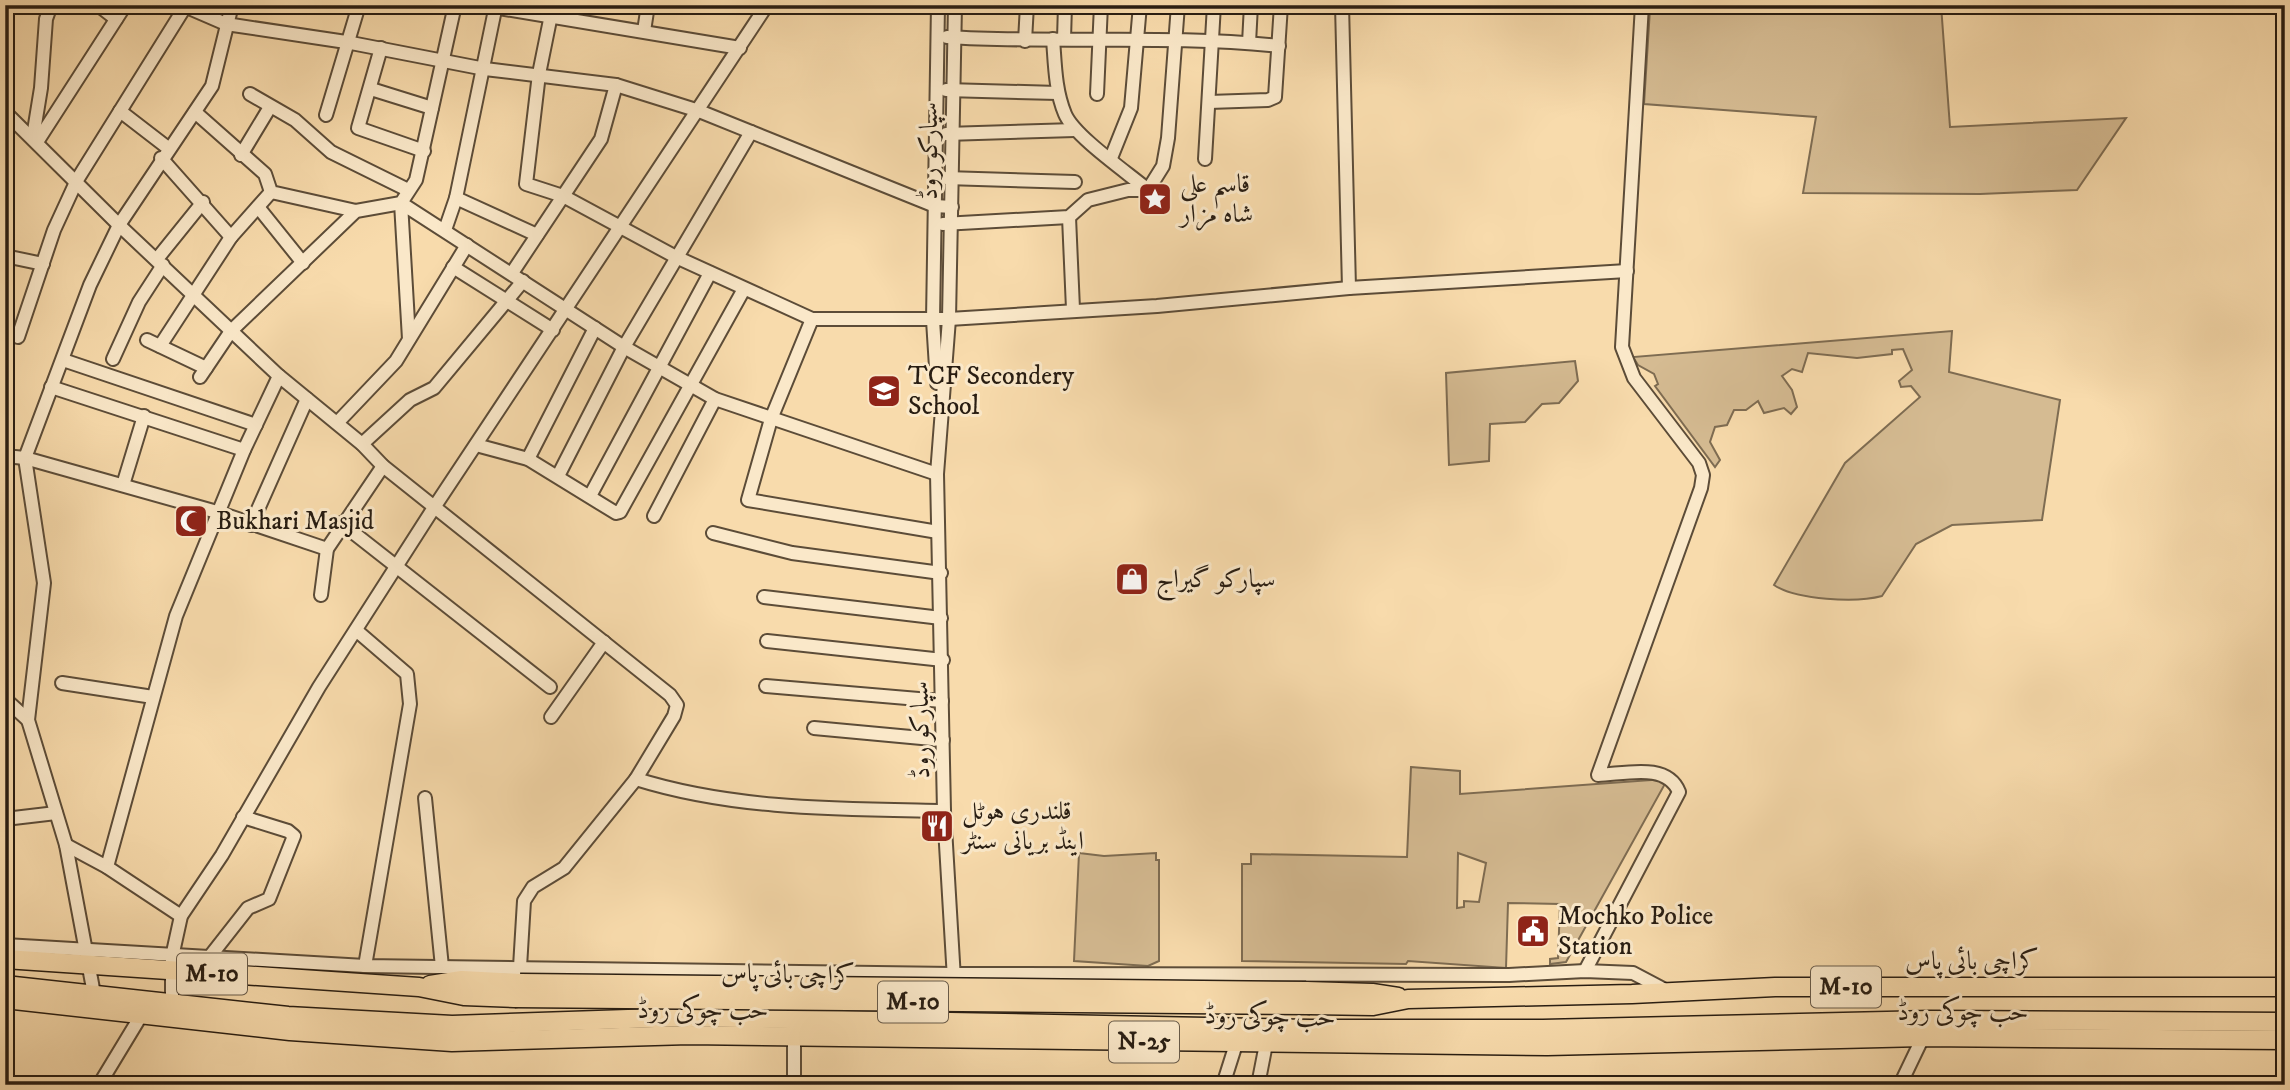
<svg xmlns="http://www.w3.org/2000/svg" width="2290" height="1090" font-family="'IM FELL DW Pica',Amiri,serif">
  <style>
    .green { fill: #d5bb92; stroke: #7e6c52; stroke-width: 2; fill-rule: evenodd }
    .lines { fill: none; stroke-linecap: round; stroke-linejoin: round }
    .minor-casing { stroke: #5c4c38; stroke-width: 16 }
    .highway-casing { stroke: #281d12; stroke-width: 21 }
    .minor { stroke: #fae8c9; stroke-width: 12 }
    .highway { stroke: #f8dbac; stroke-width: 18 }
    .highway-bridge-casing { stroke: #281d12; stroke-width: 21; stroke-linecap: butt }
    .highway-bridge { stroke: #f8dbac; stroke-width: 18 }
    .labels { text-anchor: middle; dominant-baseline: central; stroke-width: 6; stroke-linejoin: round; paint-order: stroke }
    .shield { fill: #fae8c9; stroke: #675a49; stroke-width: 2 }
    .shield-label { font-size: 24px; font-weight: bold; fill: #281d12 }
    .street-label { font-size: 26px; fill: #281d12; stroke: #fae8c9 }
    .poi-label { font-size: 26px; fill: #281d12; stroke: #fae8c9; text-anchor: start }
  </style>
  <rect width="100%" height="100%" fill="#f8dbac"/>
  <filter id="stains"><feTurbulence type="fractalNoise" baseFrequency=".00286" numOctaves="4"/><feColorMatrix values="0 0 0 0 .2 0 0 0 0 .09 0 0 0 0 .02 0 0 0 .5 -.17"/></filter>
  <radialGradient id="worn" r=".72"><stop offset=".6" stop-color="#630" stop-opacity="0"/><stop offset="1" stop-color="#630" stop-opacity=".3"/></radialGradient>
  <!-- green -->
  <g class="green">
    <polygon points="1657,5 1941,5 1950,127 2126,118 2077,190 1980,194 1803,193 1816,117 1644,104 1650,9"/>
    <path d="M1952,331L1949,372L2060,400L2042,520L1952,525L1916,544L1882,596C1856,603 1796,600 1774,585L1845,463L1920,397L1911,386L1901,387L1899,381L1912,370L1903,349L1892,350V354L1857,358L1808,353L1802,372L1792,369L1782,376L1792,390L1797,407L1791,414L1784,408L1764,413L1758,401L1746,410H1734L1727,425L1715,427L1710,442L1720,460L1715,467L1655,386L1658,384L1654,374L1638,365L1633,357Z"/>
    <polygon points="1575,361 1578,381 1559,403 1542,404 1525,422 1490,424 1489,461 1449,465 1446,373"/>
    <path d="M1411,767L1460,771V794L1665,779L1666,782L1566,962L1550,964V959L1558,958L1560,904L1508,903L1506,968L1408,961L1406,964L1242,961V864H1251V854L1407,857ZM1458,853L1486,863L1479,902L1464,901V907L1457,908Z"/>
    <polygon points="1079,853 1104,856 1156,853 1156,860 1159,860 1159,961 1148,966 1074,961"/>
  </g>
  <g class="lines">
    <!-- minor casing -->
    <g class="minor-casing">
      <g id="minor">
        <polyline points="98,5 116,19"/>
        <polyline points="182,5 226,24 346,42 485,69 616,85 699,111 935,206 952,207"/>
        <polyline points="481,5 740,48"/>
        <polyline points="553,5 539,74 526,184 563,196 676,257 812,319 949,319 1157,306 1349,288 1627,271"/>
        <polyline points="1342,5 1349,288"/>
        <polyline points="644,31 648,5"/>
        <path d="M947,37C1058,44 1168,34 1279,46"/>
        <path d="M1053,39C1055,64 1055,90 1065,114C1074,136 1128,173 1148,190"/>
        <polyline points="1064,39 1065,5"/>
        <polyline points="1025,41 1027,5"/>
        <polyline points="1249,43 1251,5"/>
        <polyline points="381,48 358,128 424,151"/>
        <polyline points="371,89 432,108"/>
        <polyline points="946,90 1058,93"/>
        <polyline points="250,94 295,120 331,152 408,190"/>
        <polyline points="1097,94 1101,5"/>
        <polyline points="1209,102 1268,100 1275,97 1281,5"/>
        <polyline points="120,111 168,148"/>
        <polyline points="5,112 119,225 279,376 244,450 176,616 107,867"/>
        <polyline points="195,112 265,174 271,192 356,211"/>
        <polyline points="326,115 359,5"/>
        <polyline points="946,134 1075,130"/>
        <polyline points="33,137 41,88 46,19 51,5"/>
        <polyline points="37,142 124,7"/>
        <polyline points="241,155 270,107"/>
        <polyline points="161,158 231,237"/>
        <polyline points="1111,158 1131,108 1140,5"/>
        <polyline points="1205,159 1214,5"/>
        <polyline points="946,178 1075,182"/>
        <polyline points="1148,190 1163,166 1168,138 1178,5"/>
        <polyline points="456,198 537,235"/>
        <polyline points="258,207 303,263"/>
        <polyline points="1069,217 1073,309"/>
        <polyline points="943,224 1069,217 1088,200 1128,190 1148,190"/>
        <polyline points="445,230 456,198 496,5"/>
        <polyline points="5,256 43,264"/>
        <polyline points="157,259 203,202"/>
        <polyline points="453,267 553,330"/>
        <polyline points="512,273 601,139 616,85"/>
        <polyline points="812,319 771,419 748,500 938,532"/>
        <polyline points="18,337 54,230 77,180 185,7"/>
        <polyline points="409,339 401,203 624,347 715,399 937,474"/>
        <polyline points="147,340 206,368"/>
        <polyline points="160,346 231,237 271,192"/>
        <polyline points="113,359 139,302 163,265"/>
        <polyline points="63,360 256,425"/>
        <path d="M279,376L362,444L383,466L670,695L677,705L674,716L636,779C735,810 841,809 944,811"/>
        <polyline points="200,377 231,331 356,211 401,203 416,180 455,5"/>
        <polyline points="937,383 933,320 938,5"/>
        <polyline points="51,387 244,450"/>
        <polyline points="337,423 396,361 467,245"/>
        <polyline points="362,444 410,400 434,388 523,281"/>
        <polyline points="476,445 528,459 616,513 620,512 744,289"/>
        <polyline points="5,456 25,458 217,512 327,549"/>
        <polyline points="528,459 595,328"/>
        <polyline points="558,476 624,347 751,132"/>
        <polyline points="123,485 144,416"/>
        <polyline points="590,496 710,273"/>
        <polyline points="654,516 715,399"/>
        <polyline points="341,523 550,687"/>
        <polyline points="251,525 307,399"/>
        <polyline points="713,533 792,553 941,573"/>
        <polyline points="321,595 327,549 383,466"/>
        <polyline points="764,597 941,618"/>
        <polyline points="357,631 407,674 410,704 365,966"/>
        <polyline points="767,641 943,660"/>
        <polyline points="62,683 153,697"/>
        <polyline points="766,686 942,701"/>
        <polyline points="5,699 28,720"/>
        <polyline points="551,717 604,642"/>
        <polyline points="814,728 943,740"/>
        <polyline points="425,798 442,967"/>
        <polyline points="5,819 56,813"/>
        <polyline points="66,845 107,867 181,916"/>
        <polyline points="5,945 365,966 953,974 1509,975 1585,971 1633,973 1669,992"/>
        <polyline points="208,959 248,908 269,899 294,836 288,831 243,817"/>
        <polyline points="520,967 524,901 533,887 564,868 636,779"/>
        <path d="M1585,971L1679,792C1667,762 1625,774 1598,775L1701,488L1703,475L1699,463L1634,378L1622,347L1642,5"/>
        <polyline points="954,979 944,811 937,474 949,319 955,5"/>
        <polyline points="94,994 66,845 28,720 44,583 25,458 90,285 119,225 212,86 232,5"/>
        <polyline points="172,1002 172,957 181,916 222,855 319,687 435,506 767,5"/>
        <polyline points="99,1085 142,1014"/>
        <polyline points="794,1085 794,1037"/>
        <polyline points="1223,1085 1236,1044"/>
        <polyline points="1258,1085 1266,1044"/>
        <polyline points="1900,1085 1923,1037"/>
      </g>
    </g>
    <!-- highway casing -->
    <g class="highway-casing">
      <g id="highway">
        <polyline points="5,959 419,987 464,996 515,998"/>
        <polyline points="5,985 288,1016 452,1025 688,1017 1310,1029 1543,1029 1930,1020 2285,1022"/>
        <polyline points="430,985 462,980 520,983"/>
        <polyline points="1306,991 1372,993 1398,997"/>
        <polyline points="5,999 290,1031 452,1042 689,1035 1547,1046 1923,1037 2285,1040"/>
        <polyline points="1310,1005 1373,1006 1408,999 1632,994 1775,987 2285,987"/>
      </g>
    </g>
    <!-- minor -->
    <use href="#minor" class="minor"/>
    <!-- highway -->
    <use href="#highway" class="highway"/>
    <!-- highway-bridge casing -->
    <g class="highway-bridge-casing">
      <g id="highway-bridge">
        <polyline points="520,983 1306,991"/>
        <polyline points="515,998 1310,1005"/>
      </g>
    </g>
    <!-- highway-bridge -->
    <use href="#highway-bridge" class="highway-bridge"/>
  </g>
  <!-- icons -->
  <defs>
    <g id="sight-square" transform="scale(1.75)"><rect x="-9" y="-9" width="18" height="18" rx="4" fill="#8f2418" stroke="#fae8c9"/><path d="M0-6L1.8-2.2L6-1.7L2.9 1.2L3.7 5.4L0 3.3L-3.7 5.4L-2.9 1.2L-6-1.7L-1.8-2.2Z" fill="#fff"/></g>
    <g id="school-square" transform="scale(1.75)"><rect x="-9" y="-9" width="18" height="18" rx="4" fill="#8f2418" stroke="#fae8c9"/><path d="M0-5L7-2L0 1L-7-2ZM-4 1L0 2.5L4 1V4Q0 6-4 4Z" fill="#fff"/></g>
    <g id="mosque-square" transform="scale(1.75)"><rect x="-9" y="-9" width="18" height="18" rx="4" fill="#8f2418" stroke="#fae8c9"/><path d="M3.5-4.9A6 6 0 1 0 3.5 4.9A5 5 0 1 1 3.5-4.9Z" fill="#fff"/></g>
    <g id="shop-square" transform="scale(1.75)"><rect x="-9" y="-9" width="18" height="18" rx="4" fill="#8f2418" stroke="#fae8c9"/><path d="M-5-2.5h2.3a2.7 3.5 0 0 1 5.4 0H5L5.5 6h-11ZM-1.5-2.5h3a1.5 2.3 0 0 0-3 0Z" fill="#fff"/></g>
    <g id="restaurant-square" transform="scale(1.75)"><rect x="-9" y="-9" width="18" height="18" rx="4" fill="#8f2418" stroke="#fae8c9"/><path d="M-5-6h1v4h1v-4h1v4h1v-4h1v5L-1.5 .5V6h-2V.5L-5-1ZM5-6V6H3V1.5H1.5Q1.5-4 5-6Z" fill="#fff"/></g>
    <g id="civic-square" transform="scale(1.75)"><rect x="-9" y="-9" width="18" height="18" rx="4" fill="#8f2418" stroke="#fae8c9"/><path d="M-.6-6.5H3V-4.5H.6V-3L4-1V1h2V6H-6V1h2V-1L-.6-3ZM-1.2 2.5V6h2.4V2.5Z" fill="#fff"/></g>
  </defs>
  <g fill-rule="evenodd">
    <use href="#sight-square" x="1155" y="199"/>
    <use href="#school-square" x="884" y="391"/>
    <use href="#mosque-square" x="191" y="521"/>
    <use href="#shop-square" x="1132" y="579"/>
    <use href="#restaurant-square" x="937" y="826"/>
    <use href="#civic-square" x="1533" y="931"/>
  </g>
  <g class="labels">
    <!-- shield labels -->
    <g class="shield">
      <rect x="177" y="953.5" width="70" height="41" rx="5"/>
      <rect x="1811" y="966.5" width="70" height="41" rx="5"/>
      <rect x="878" y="981.5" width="70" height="41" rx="5"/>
      <rect x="1109" y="1021.5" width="70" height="41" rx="5"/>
    </g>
    <g class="shield-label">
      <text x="212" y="974">M-10</text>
      <text x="1846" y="987">M-10</text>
      <text x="913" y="1002">M-10</text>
      <text x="1144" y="1042">N-25</text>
    </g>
    <!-- street labels -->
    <g class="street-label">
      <text transform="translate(929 151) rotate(-90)">سپارکو روڈ</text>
      <text transform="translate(921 730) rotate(-91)">سپارکو روڈ</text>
      <text x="1972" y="961">کراچی بائی پاس</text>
      <text transform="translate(788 975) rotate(1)">کراچی بائی پاس</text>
      <text x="703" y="1010">حب چوکی روڈ</text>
      <text x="1963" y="1012">حب چوکی روڈ</text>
      <text transform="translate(1270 1017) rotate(1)">حب چوکی روڈ</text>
    </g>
    <!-- poi labels -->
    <g class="poi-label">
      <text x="1180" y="184">قاسم علی<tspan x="1180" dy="30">شاہ مزار</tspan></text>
      <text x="908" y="376">TCF Secondery<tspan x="908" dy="30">School</tspan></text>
      <text x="216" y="521">Bukhari Masjid</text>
      <text x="1156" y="579">سپارکو گیراج</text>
      <text x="962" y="811">قلندری ہوٹل<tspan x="962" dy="30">اینڈ بریانی سنٹر</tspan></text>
      <text x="1558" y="916">Mochko Police<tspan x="1558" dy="30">Station</tspan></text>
    </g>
  </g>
  <!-- margin -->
  <rect width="2290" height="1090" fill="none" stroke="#f8dbac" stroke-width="28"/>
  <rect x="7" y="7" width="2276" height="1076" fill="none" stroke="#281d12" stroke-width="3.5"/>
  <rect x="14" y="14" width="2262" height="1062" fill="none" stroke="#281d12" stroke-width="2"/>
  <rect width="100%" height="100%" filter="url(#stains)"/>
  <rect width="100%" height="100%" fill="url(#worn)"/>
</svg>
